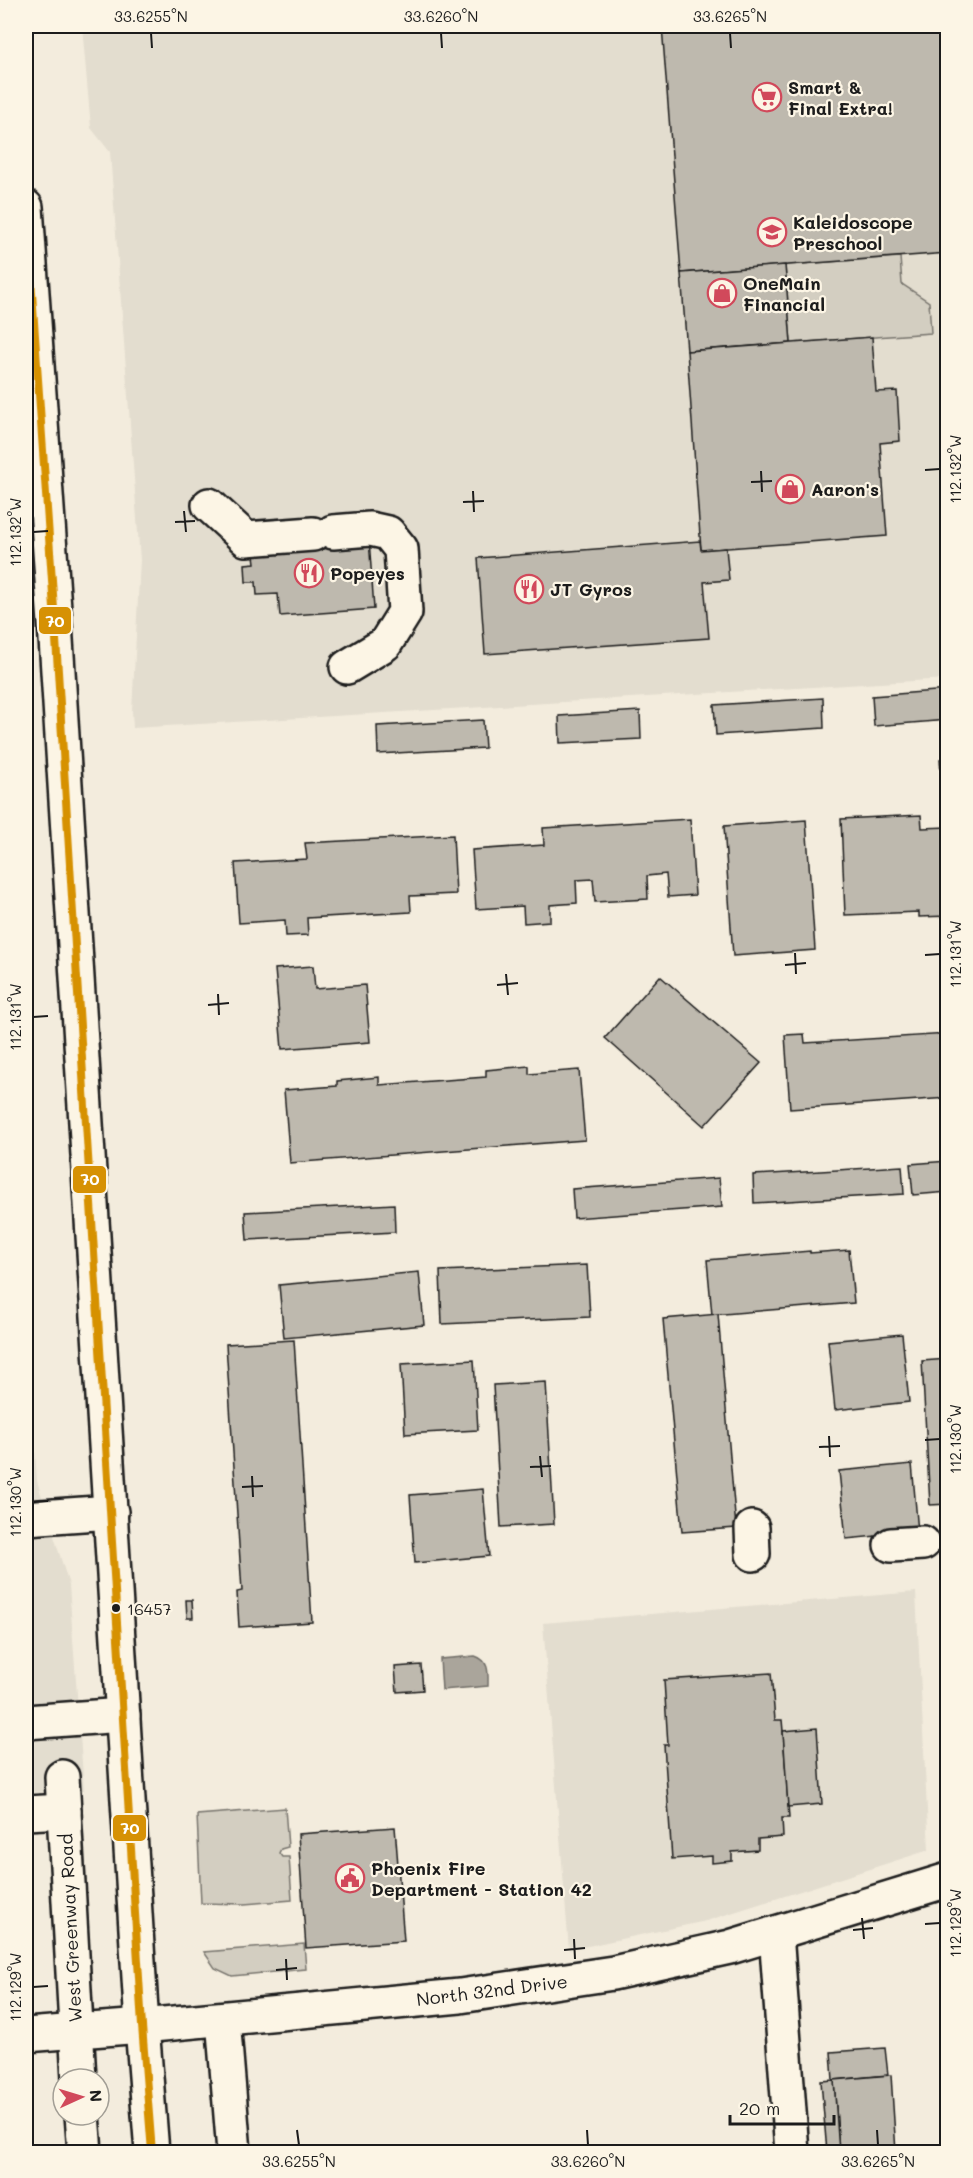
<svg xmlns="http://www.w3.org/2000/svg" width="973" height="2178" font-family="Mali,sans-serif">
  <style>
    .built { fill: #e3ddcf }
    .green { fill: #d3cec1; stroke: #78756e; stroke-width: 1.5 }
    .water { fill: #aaa59b; stroke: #716e68; stroke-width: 1.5 }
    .building { fill: #beb9ae; stroke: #1c1c1c; stroke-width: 1.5 }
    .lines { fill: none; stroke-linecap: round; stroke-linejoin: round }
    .minor-casing { stroke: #1c1c1c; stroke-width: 38 }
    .major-casing { stroke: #1c1c1c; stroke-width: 38 }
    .minor { stroke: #fcf5e5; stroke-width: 33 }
    .major { stroke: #fcf5e5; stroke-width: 33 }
    .bus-1-casing { stroke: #fcf5e5; stroke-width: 12 }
    .bus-1 { stroke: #d69104; stroke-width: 8 }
    .ticks { fill: none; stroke: #1c1c1c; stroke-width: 2 }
    .bus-dot { fill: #1c1c1c; stroke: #fcf5e5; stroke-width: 2 }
    .labels { text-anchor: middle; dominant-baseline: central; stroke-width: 4.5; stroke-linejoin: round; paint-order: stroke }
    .bus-label { font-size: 16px; fill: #1c1c1c; stroke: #fcf5e5; text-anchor: start }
    .poi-label { font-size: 18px; font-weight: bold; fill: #1c1c1c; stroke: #fcf5e5; text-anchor: start }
    .street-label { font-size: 18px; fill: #1c1c1c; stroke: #fcf5e5 }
    .line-badge { stroke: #fcf5e5; stroke-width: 2 }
    .badge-label { font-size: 16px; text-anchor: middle; font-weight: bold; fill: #fff }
    .neatline { fill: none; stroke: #1c1c1c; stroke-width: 2 }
    .ticks-label { font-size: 15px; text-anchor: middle; fill: #1c1c1c }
  </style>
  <rect width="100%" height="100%" fill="#f3ecdd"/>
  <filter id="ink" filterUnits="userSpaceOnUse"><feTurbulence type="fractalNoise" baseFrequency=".0167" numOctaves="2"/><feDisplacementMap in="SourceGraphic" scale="12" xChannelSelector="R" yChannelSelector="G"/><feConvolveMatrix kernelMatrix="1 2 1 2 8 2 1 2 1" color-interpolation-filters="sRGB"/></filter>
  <g filter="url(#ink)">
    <!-- built -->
    <g class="built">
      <polygon points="82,26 947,26 947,679 133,728 132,711 140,560 110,152 91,128"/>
      <polygon points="26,1059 27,1083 26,1318 37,1481 69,1585 84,1790 26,1793"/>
      <polygon points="916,1592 929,1850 706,1921 569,1950 543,1623"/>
    </g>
    <!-- green -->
    <g class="green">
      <polygon points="900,257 902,284 929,302 931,333 791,343 785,265"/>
      <polygon points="285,1808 288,1847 281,1849 279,1853 282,1857 289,1857 292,1900 244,1904 201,1903 197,1815"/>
      <polygon points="304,1944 306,1969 232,1976 215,1968 204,1952"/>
    </g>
    <!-- water -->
    <path class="water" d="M475,1656C490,1661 488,1673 488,1686L442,1690L440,1659Z"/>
    <!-- building -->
    <g class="building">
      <polygon points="662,26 940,26 948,127 948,253 681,273"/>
      <polygon points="785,265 791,343 687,351 681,273"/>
      <polygon points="872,337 876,392 897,391 900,441 880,443 887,536 701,550 687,351"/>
      <polygon points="332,519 369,539 374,609 280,616 278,594 257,595 256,582 246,582 245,564 255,563 253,547 312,520"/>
      <polygon points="700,541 701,550 726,548 729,580 704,582 709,638 485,654 478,558"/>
      <polygon points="948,690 948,720 874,726 872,696"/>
      <polygon points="823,698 824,728 716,735 714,705"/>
      <polygon points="640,711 641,739 560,743 559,716"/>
      <polygon points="483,720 485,748 378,754 377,726"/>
      <polygon points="948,758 948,787 942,788 940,759"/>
      <polygon points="921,815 922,828 948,827 948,916 919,917 919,912 845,915 841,819"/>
      <polygon points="690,819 695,895 668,897 666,874 647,876 648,899 595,902 593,879 576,880 577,903 550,905 550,921 524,923 523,906 476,909 472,850 544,845 543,828"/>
      <polygon points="806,820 815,950 733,956 724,826"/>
      <polygon points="453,835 456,894 410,896 411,912 307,918 308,935 286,936 285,920 239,923 235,863 307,859 305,843"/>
      <polygon points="313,966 315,989 365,985 370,1042 282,1049 275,969"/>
      <polygon points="660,976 761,1063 704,1126 605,1038"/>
      <polygon points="804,1034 805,1043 948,1034 948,1098 790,1109 785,1035"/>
      <polygon points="529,1066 529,1074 579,1070 585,1140 290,1163 284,1090 337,1086 337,1081 379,1077 379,1085 486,1077 486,1070"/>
      <polygon points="948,1161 948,1192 913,1195 910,1164"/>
      <polygon points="902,1166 904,1194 754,1203 753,1175"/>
      <polygon points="719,1178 722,1207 574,1218 572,1189"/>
      <polygon points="394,1204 395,1232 247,1240 245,1212"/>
      <polygon points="849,1250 854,1303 712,1315 707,1260 810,1251 810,1253"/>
      <polygon points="587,1265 590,1317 442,1324 440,1271"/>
      <polygon points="419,1272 424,1325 284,1338 279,1285"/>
      <polygon points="718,1314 736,1528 682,1532 663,1319"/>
      <polygon points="902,1334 909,1402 835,1410 828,1341"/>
      <polygon points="294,1340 312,1622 239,1627 237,1592 242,1591 226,1344"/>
      <polygon points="948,1359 948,1504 930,1505 922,1361"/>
      <polygon points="474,1360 478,1430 405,1434 401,1364"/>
      <polygon points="546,1382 554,1524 501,1527 493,1385"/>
      <polygon points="912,1464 918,1532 846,1539 839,1471"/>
      <polygon points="483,1489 489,1556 415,1563 410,1495"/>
      <polygon points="186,1600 192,1600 193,1618 187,1618"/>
      <polygon points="421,1665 423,1690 397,1692 395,1667"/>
      <polygon points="771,1673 775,1720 782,1720 783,1731 789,1818 782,1818 783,1837 758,1839 758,1850 732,1852 732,1861 712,1863 712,1856 672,1859 664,1745 668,1745 664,1680"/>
      <polygon points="817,1728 822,1804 788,1807 783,1731"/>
      <polygon points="395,1827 404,1941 306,1948 298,1834"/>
      <polygon points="885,2048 888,2075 833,2080 831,2052"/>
      <polygon points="891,2075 896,2152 839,2152 834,2080"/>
      <polygon points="834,2080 839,2152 827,2152 821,2081"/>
    </g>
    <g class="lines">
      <!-- minor casing -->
      <g class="minor-casing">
        <g id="minor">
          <polyline points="209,505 246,539 313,534"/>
          <polyline points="333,532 370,529 388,533 401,549 405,612 385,644 347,667"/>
          <polyline points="26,1518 111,1512"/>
          <polyline points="752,1528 753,1554"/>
          <polyline points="891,1545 923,1543"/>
          <polyline points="26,1722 123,1715"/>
          <polyline points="62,1777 79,2079"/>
          <polyline points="26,1813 64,1811"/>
          <polyline points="776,1933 792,2152"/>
          <polyline points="223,2019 234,2152"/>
          <polyline points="26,2035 142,2026 460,1996 613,1973 730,1947 948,1880"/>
          <polyline points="82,2115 85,2152"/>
        </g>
      </g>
      <!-- major casing -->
      <g class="major-casing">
        <polyline id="major" points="26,207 55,623 142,2026 152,2152"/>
      </g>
      <!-- minor -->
      <use href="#minor" class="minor"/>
      <!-- major -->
      <use href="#major" class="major"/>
      <!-- bus-1 casing -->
      <g class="bus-1-casing">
        <polyline id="bus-1" points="26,207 55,623 142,2026 152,2152"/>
      </g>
      <!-- bus-1 -->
      <use href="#bus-1" class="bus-1"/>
    </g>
  </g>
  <!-- ticks -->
  <path class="ticks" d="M151,33L152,48M441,33L442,48M730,33L731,48M925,470L940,469M761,471L762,492M751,482L772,481M473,491L474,512M463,502L484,501M184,511L186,532M175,522L195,521M33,532L48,531M795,953L796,974M925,955L940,954M785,965L806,963M506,974L508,995M497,985L518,983M218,994L219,1015M208,1005L229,1003M33,1017L48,1016M829,1436L830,1457M925,1440L940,1439M819,1447L840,1446M540,1456L542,1477M530,1467L551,1466M252,1476L253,1497M242,1487L263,1486M33,1502L48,1501M862,1918L864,1939M925,1924L940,1923M853,1930L873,1928M574,1939L575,1959M564,1950L585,1948M286,1959L287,1980M276,1970L297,1968M33,1987L48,1986M297,2130L299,2145M587,2130L588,2145M877,2130L878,2145"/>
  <!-- icons -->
  <defs>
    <g id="supermarket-ring" transform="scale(1.5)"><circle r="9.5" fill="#fcf5e5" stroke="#d1495b" stroke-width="1.5"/><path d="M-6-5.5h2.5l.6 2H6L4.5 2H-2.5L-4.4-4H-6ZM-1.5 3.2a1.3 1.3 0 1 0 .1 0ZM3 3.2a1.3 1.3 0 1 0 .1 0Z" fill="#d1495b"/></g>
    <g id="school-ring" transform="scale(1.5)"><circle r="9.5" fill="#fcf5e5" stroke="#d1495b" stroke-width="1.5"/><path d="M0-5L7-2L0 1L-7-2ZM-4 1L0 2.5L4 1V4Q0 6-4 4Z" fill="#d1495b"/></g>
    <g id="shop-ring" transform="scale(1.5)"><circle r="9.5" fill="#fcf5e5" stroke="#d1495b" stroke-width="1.5"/><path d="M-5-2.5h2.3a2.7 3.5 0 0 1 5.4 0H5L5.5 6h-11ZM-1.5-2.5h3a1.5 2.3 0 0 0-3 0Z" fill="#d1495b"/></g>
    <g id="restaurant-ring" transform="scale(1.5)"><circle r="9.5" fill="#fcf5e5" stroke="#d1495b" stroke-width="1.5"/><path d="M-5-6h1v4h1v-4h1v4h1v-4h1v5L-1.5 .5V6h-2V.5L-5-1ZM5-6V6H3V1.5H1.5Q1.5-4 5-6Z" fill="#d1495b"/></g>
    <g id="civic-ring" transform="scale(1.5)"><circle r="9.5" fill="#fcf5e5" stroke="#d1495b" stroke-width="1.5"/><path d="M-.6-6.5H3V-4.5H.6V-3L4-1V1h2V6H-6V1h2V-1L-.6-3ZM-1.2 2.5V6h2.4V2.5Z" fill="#d1495b"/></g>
  </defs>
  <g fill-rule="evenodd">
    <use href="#supermarket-ring" x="767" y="97"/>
    <use href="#school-ring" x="772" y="232"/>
    <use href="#shop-ring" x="722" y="293"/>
    <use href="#shop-ring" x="790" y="489"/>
    <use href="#restaurant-ring" x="309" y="573"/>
    <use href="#restaurant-ring" x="529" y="589"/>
    <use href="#civic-ring" x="350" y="1878"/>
  </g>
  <!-- markers -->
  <circle class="bus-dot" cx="116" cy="1608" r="5"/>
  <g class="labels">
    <!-- bus labels -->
    <g class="bus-label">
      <text x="127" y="1608">16457</text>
    </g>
    <!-- poi labels -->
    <g class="poi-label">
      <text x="788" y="87">Smart &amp;<tspan x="788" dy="21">Final Extra!</tspan></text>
      <text x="793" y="222">Kaleidoscope<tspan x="793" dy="21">Preschool</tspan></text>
      <text x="743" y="283">OneMain<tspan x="743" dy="21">Financial</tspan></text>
      <text x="811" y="489">Aaron's</text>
      <text x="330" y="573">Popeyes</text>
      <text x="550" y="589">JT Gyros</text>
      <text x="371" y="1868">Phoenix Fire<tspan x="371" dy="21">Department - Station 42</tspan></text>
    </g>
    <!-- street labels -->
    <g class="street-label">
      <text transform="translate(70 1928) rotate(-93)">West Greenway Road</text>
      <text transform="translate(492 1990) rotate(-7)">North 32nd Drive</text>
    </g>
  </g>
  <g class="line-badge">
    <rect x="38" y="606" width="34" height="29" rx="6" fill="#d69104"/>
    <rect x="72" y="1165" width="35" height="29" rx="6" fill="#d69104"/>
    <rect x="112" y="1814" width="35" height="28" rx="6" fill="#d69104"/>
  </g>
  <g class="badge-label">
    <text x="55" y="627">70</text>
    <text x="90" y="1185">70</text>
    <text x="130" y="1834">70</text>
  </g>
  <!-- margin -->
  <rect width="973" height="2178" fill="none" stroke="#fcf5e5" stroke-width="66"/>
  <!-- north arrow -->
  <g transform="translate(81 2097) rotate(86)"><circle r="28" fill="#fcf5e5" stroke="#a29e95" stroke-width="1.5"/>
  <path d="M0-4.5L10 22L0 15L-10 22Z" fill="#d1495b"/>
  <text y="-9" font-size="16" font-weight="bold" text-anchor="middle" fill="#1c1c1c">N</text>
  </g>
  <!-- scale -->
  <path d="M730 2115v9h104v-9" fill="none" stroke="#1c1c1c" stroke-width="3"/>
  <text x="739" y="2115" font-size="18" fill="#1c1c1c" stroke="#fcf5e5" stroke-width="4.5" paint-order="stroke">20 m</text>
  <rect x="33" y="33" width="907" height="2112" class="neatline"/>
  <g class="ticks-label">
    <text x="151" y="22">33.6255°N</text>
    <text x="441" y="22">33.6260°N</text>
    <text x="730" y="22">33.6265°N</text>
    <text transform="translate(956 469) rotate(-90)" y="5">112.132°W</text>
    <text transform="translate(16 532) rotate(-90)" y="5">112.132°W</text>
    <text transform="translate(956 954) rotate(-90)" y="5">112.131°W</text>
    <text transform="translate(16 1017) rotate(-90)" y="5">112.131°W</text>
    <text transform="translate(956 1439) rotate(-90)" y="5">112.130°W</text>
    <text transform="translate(16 1502) rotate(-90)" y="5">112.130°W</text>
    <text transform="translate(956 1923) rotate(-90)" y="5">112.129°W</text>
    <text transform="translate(16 1987) rotate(-90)" y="5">112.129°W</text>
    <text x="299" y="2167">33.6255°N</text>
    <text x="588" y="2167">33.6260°N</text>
    <text x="878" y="2167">33.6265°N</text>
  </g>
</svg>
